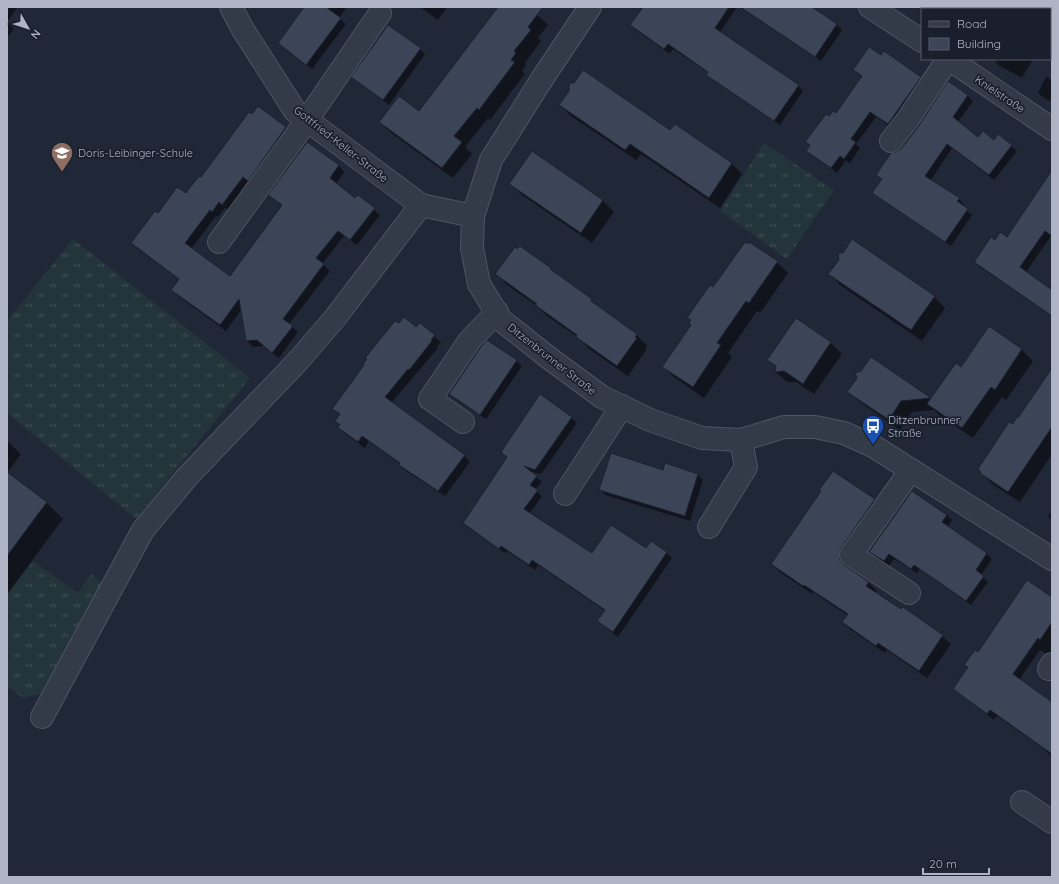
<svg xmlns="http://www.w3.org/2000/svg" width="1059" height="884" font-family="Quicksand,sans-serif">
  <style>
    .grass { fill: url(#grass-tufts) }
    .shadow { fill: #0007 }
    .building { fill: #3c4558; stroke: #1b212e }
    .lines { fill: none; stroke-linecap: round; stroke-linejoin: round }
    .minor-casing { stroke: #4e5463; stroke-width: 24 }
    .minor { stroke: #333a48; stroke-width: 22 }
    .labels { text-anchor: middle; dominant-baseline: central; stroke-width: 3.5; stroke-linejoin: round; paint-order: stroke }
    .street-label { font-size: 11px; fill: #aeb4c5; stroke: #191f2c }
    .poi-label { font-size: 11px; fill: #aeb4c5; stroke: #191f2c; text-anchor: start }
  </style>
  <defs>
    <pattern id="grass-tufts" width="24" height="20" patternUnits="userSpaceOnUse"><rect width="24" height="20" fill="#23353a"/><path d="M3 7l-1-3M5 7V3M7 7l1-3M15 17l-1-3M17 17v-4M19 17l1-3" fill="none" stroke="#405055"/></pattern>
  </defs>
  <rect width="100%" height="100%" fill="#202737"/>
  <!-- grass -->
  <g class="grass">
    <polygon points="764,143 834,190 787,259 720,211"/>
    <polygon points="73,239 250,378 136,519 7,413 7,321"/>
    <polygon points="33,561 78,593 91,574 102,582 43,693 23,698 7,686 7,595"/>
  </g>
  <!-- shadow -->
  <g class="shadow">
    <polygon points="7,7 18,7 7,22 14,29 7,38"/>
    <polygon points="305,7 347,7 339,18 346,24 312,69 279,43"/>
    <polygon points="420,7 447,7 438,20"/>
    <polygon points="498,7 528,7 548,25 538,38 541,41 525,63 526,65 522,71 525,74 490,120 488,118 465,147 472,154 453,178 391,133 380,122 419,113"/>
    <polygon points="644,7 737,7 720,32 798,86 803,91 780,125 713,80 708,75 709,73 673,49 670,54 636,30 631,25"/>
    <polygon points="739,7 810,7 837,25 842,30 821,61"/>
    <polygon points="917,7 940,7 939,9 922,9 922,11"/>
    <polygon points="1007,7 1035,7 1034,9 1009,9"/>
    <polygon points="420,49 425,54 389,105 353,77"/>
    <polygon points="994,59 1033,59 1022,78 998,65"/>
    <polygon points="854,70 920,78 926,83 894,129 876,117 856,144 860,148 850,163 846,160 837,173 808,151 811,146 807,142 829,118 837,115 862,77"/>
    <polygon points="1046,77 1052,80 1052,102 1044,98 1038,93"/>
    <polygon points="967,95 973,101 958,122 978,138 994,141 998,136 1017,151 994,180 952,148 931,180 959,199 964,204 962,206 972,215 951,246 879,198 874,193 882,180 878,175 896,153"/>
    <polygon points="560,105 671,131 731,163 742,174 720,208 641,154 636,160 571,116"/>
    <polygon points="258,107 292,134 228,210 225,208 218,217 216,216 191,249 231,277 282,206 269,195 307,143 339,166 344,172 336,184 356,199 358,196 380,215 357,245 344,236 322,264 330,271 289,324 298,332 279,358 264,346 253,347 247,341 242,309 226,331 178,296 173,290 180,280 138,249 132,243 158,214 186,195"/>
    <polygon points="532,153 603,201 614,212 592,243 522,195 511,184"/>
    <polygon points="1052,175 1052,236 1051,236 1026,272 1049,290 1052,286 1052,316 980,267 975,262 995,241 1008,239"/>
    <polygon points="777,262 788,273 760,313 757,311 728,353 732,357 704,398 674,377 663,366 692,325 714,289"/>
    <polygon points="550,269 558,277 591,300 600,309 636,335 647,345 646,348 647,349 628,376 588,348 579,338 547,316 537,306 507,285 497,274"/>
    <polygon points="830,274 934,297 945,308 922,341 840,285"/>
    <polygon points="796,319 831,343 842,354 814,394 796,382 787,382 776,372 777,368 768,360"/>
    <polygon points="989,327 1022,350 1033,361 1006,400 1002,397 973,438 939,415 934,410 912,412 900,430 860,402 849,391 871,358 932,400 962,368"/>
    <polygon points="416,329 434,336 441,342 437,347 438,348 391,403 464,455 470,462 445,496 406,471 400,464 369,441 365,448 345,434 339,427 340,425 336,421 340,415 333,409"/>
    <polygon points="516,361 522,366 486,419 455,399 450,394"/>
    <polygon points="1052,370 1052,454 1020,502 992,484 982,473"/>
    <polygon points="571,418 577,423 541,474 529,471 542,482 535,490 542,496 530,513 592,554 646,550 651,542 667,553 672,558 618,637 598,621 605,611 538,565 535,570 507,551 505,553 469,528 464,523 508,458 502,452"/>
    <polygon points="7,441 21,454 7,473"/>
    <polygon points="665,465 698,475 703,480 690,521 605,495 600,489 663,471"/>
    <polygon points="833,472 874,500 883,508 846,563 848,569 869,583 877,591 875,593 942,636 951,644 927,678 887,650 885,653 851,630 843,622 848,616 813,592 812,594 780,572 772,564 822,492"/>
    <polygon points="7,473 47,503 63,519 7,594"/>
    <polygon points="912,492 947,515 952,520 948,527 987,554 992,559 981,575 988,582 971,605 920,569 917,573 894,559 889,566 875,557 870,552"/>
    <polygon points="1052,510 1052,520 1048,516"/>
    <polygon points="1052,598 1052,658 1040,650 1019,680 1052,703 1052,757 1043,748 997,716 994,720 961,695 955,689 978,653"/>
  </g>
  <!-- building -->
  <g class="building">
    <polygon points="304,7 326,7 341,18 306,65 278,43"/>
    <polygon points="498,7 543,7 528,27 531,30 514,51 516,53 511,60 515,62 479,110 477,108 454,136 462,142 442,168 379,122 399,96 419,111"/>
    <polygon points="643,7 729,7 715,28 799,85 774,121 706,75 708,72 668,44 664,49 630,25"/>
    <polygon points="740,7 812,7 837,24 815,57"/>
    <polygon points="388,25 421,48 383,100 351,77"/>
    <polygon points="869,47 881,55 884,51 921,77 888,124 870,112 851,139 856,142 844,159 840,156 831,168 806,151 810,145 805,142 826,114 829,116 833,111 836,113 862,76 853,70"/>
    <polygon points="583,70 670,130 675,124 732,163 709,198 630,144 625,150 559,105 569,91 569,83 574,83"/>
    <polygon points="948,81 968,95 953,117 978,137 983,131 994,140 998,134 1012,145 989,175 947,144 925,176 960,198 957,201 968,209 945,242 872,193 882,179 876,175 891,153 896,152 901,149 918,127"/>
    <polygon points="258,106 286,127 248,181 243,177 222,205 219,202 212,212 210,210 185,243 230,276 282,205 268,195 307,142 339,165 330,178 355,198 358,195 375,208 350,240 338,231 316,258 324,264 283,319 293,326 272,353 257,340 246,341 239,299 220,325 171,290 179,279 131,243 155,211 158,213 177,187 186,193 199,176 201,177 249,112 252,114"/>
    <polygon points="532,151 603,200 581,233 509,184"/>
    <polygon points="1052,170 1052,236 1045,231 1020,267 1052,290 1052,316 974,262 991,237 995,240 1000,232 1007,237"/>
    <polygon points="852,239 935,296 911,330 828,274 839,260 838,253 843,253"/>
    <polygon points="745,242 748,244 749,242 778,261 749,303 746,301 717,343 721,345 693,387 662,367 691,325 689,323 691,320 687,318 693,309 710,285 713,287"/>
    <polygon points="520,246 551,268 550,269 592,299 591,301 637,334 635,337 637,338 617,366 576,337 577,335 535,305 537,304 495,274 515,247 517,249"/>
    <polygon points="404,317 416,327 420,323 435,335 431,340 432,341 409,370 408,369 385,397 465,455 438,491 399,465 400,463 362,436 358,442 337,427 340,425 335,421 340,414 332,409 364,365 363,364 367,359 365,358 395,321 399,323"/>
    <polygon points="796,318 831,342 803,384 784,371 775,372 776,366 767,360"/>
    <polygon points="989,326 1022,349 995,390 991,387 962,428 927,404 931,398 901,401 889,420 847,392 857,378 855,373 861,371 871,357 931,398 956,363 961,367"/>
    <polygon points="487,340 517,360 480,415 449,394 480,348"/>
    <polygon points="1052,368 1052,427 1008,492 980,473 981,472 978,469 1009,422 1013,424 1017,417 1018,418"/>
    <polygon points="540,394 572,417 535,470 524,466 537,476 530,485 538,490 524,509 592,553 611,525 646,548 651,541 667,552 613,632 597,621 605,610 532,560 529,565 501,546 499,549 463,523 507,457 501,452"/>
    <polygon points="611,453 663,470 665,463 698,474 685,516 599,490"/>
    <polygon points="833,471 875,499 841,548 839,554 840,561 844,565 869,582 866,586 901,609 903,607 943,635 919,671 878,643 876,646 842,622 848,614 804,585 803,586 771,564 821,491 819,490"/>
    <polygon points="7,472 47,502 7,556"/>
    <polygon points="912,491 947,515 942,522 987,553 976,570 984,576 966,601 914,565 911,569 889,554 884,561 869,552"/>
    <polygon points="1027,580 1052,597 1052,622 1040,640 1038,638 1013,674 1052,702 1052,754 990,710 987,714 953,689 968,667 964,665 975,650 978,652"/>
  </g>
  <g class="lines">
    <!-- minor casing -->
    <g class="minor-casing">
      <g id="minor">
        <polyline points="231,7 242,28 295,111 421,205 473,216"/>
        <polyline points="590,7 542,79 491,160 473,216 472,248 479,284 501,320 549,358 602,397 650,420 702,438 741,440 784,427 815,427 844,433 873,446 1052,559"/>
        <polyline points="870,7 922,41"/>
        <polyline points="973,9 974,7"/>
        <polyline points="949,59 1052,129"/>
        <polyline points="891,141 908,119 948,59"/>
        <polyline points="219,242 307,120 380,13"/>
        <polyline points="463,422 430,399 470,340 497,312"/>
        <polyline points="565,494 622,406"/>
        <polyline points="709,527 746,467 741,440"/>
        <polyline points="909,593 851,555 911,470"/>
        <polyline points="1049,669 1052,664"/>
        <polyline points="42,717 143,530 187,477 298,361 335,318 421,205"/>
        <polyline points="1022,802 1052,822"/>
      </g>
    </g>
    <!-- minor -->
    <use href="#minor" class="minor"/>
  </g>
  <!-- icons -->
  <defs>
    <g id="school-pin" transform="scale(1.15)"><path d="M0 17L-7.5 6A9.5 9.5 0 1 1 7.5 6Z" fill="#8d6e63" stroke="#191f2c"/><path d="M0-5L7-2L0 1L-7-2ZM-4 1L0 2.5L4 1V4Q0 6-4 4Z" fill="#fff"/></g>
    <g id="bus-pin" transform="scale(1.15)"><path d="M0 17L-7.5 6A9.5 9.5 0 1 1 7.5 6Z" fill="#1a4fb4" stroke="#191f2c"/><path d="M-5-6H5V4H4V6H2V4H-2V6H-4V4H-5ZM-3.5-4V0h7V-4ZM-3.5 1.2v1.5H-2V1.2ZM2 1.2v1.5H3.5V1.2Z" fill="#fff"/></g>
  </defs>
  <g fill-rule="evenodd">
    <use href="#school-pin" x="62" y="153"/>
    <use href="#bus-pin" x="873" y="426"/>
  </g>
  <g class="labels">
    <!-- street labels -->
    <g class="street-label">
      <text transform="translate(1000 94) rotate(34)">Knielstraße</text>
      <text transform="translate(341 144) rotate(38)">Gottfried-Keller-Straße</text>
      <text transform="translate(552 359) rotate(38)">Ditzenbrunner Straße</text>
    </g>
    <!-- poi labels -->
    <g class="poi-label">
      <text x="78" y="153">Doris-Leibinger-Schule</text>
      <text x="888" y="420">Ditzenbrunner<tspan x="888" dy="13">Straße</tspan></text>
    </g>
  </g>
  <!-- border -->
  <rect width="1059" height="884" fill="none" stroke="#aeb4c5" stroke-width="16"/>
  <!-- legend -->
  <rect x="921" y="8" width="130" height="52" fill="#191f2c" stroke="#555b69"/>
  <rect x="929" y="21" width="20" height="6" fill="#333a48" stroke="#555b69"/>
  <text x="957" y="28" font-size="12" fill="#aeb4c5">Road</text>
  <rect x="929" y="38" width="20" height="12" fill="#3c4558" stroke="#555b69"/>
  <text x="957" y="48" font-size="12" fill="#aeb4c5">Building</text>
  <!-- north arrow -->
  <g transform="translate(28 28) rotate(129)" stroke="#191f2c" stroke-width="3" paint-order="stroke">
  <path d="M0-3L7 15L0 10L-7 15Z" fill="#aeb4c5"/>
  <text y="-6" font-size="11" font-weight="bold" text-anchor="middle" fill="#aeb4c5">N</text>
  </g>
  <!-- scale -->
  <path d="M923 868v6h66v-6" fill="none" stroke="#aeb4c5" stroke-width="2"/>
  <text x="929" y="868" font-size="12" fill="#aeb4c5" stroke="#191f2c" stroke-width="3" paint-order="stroke">20 m</text>
</svg>
